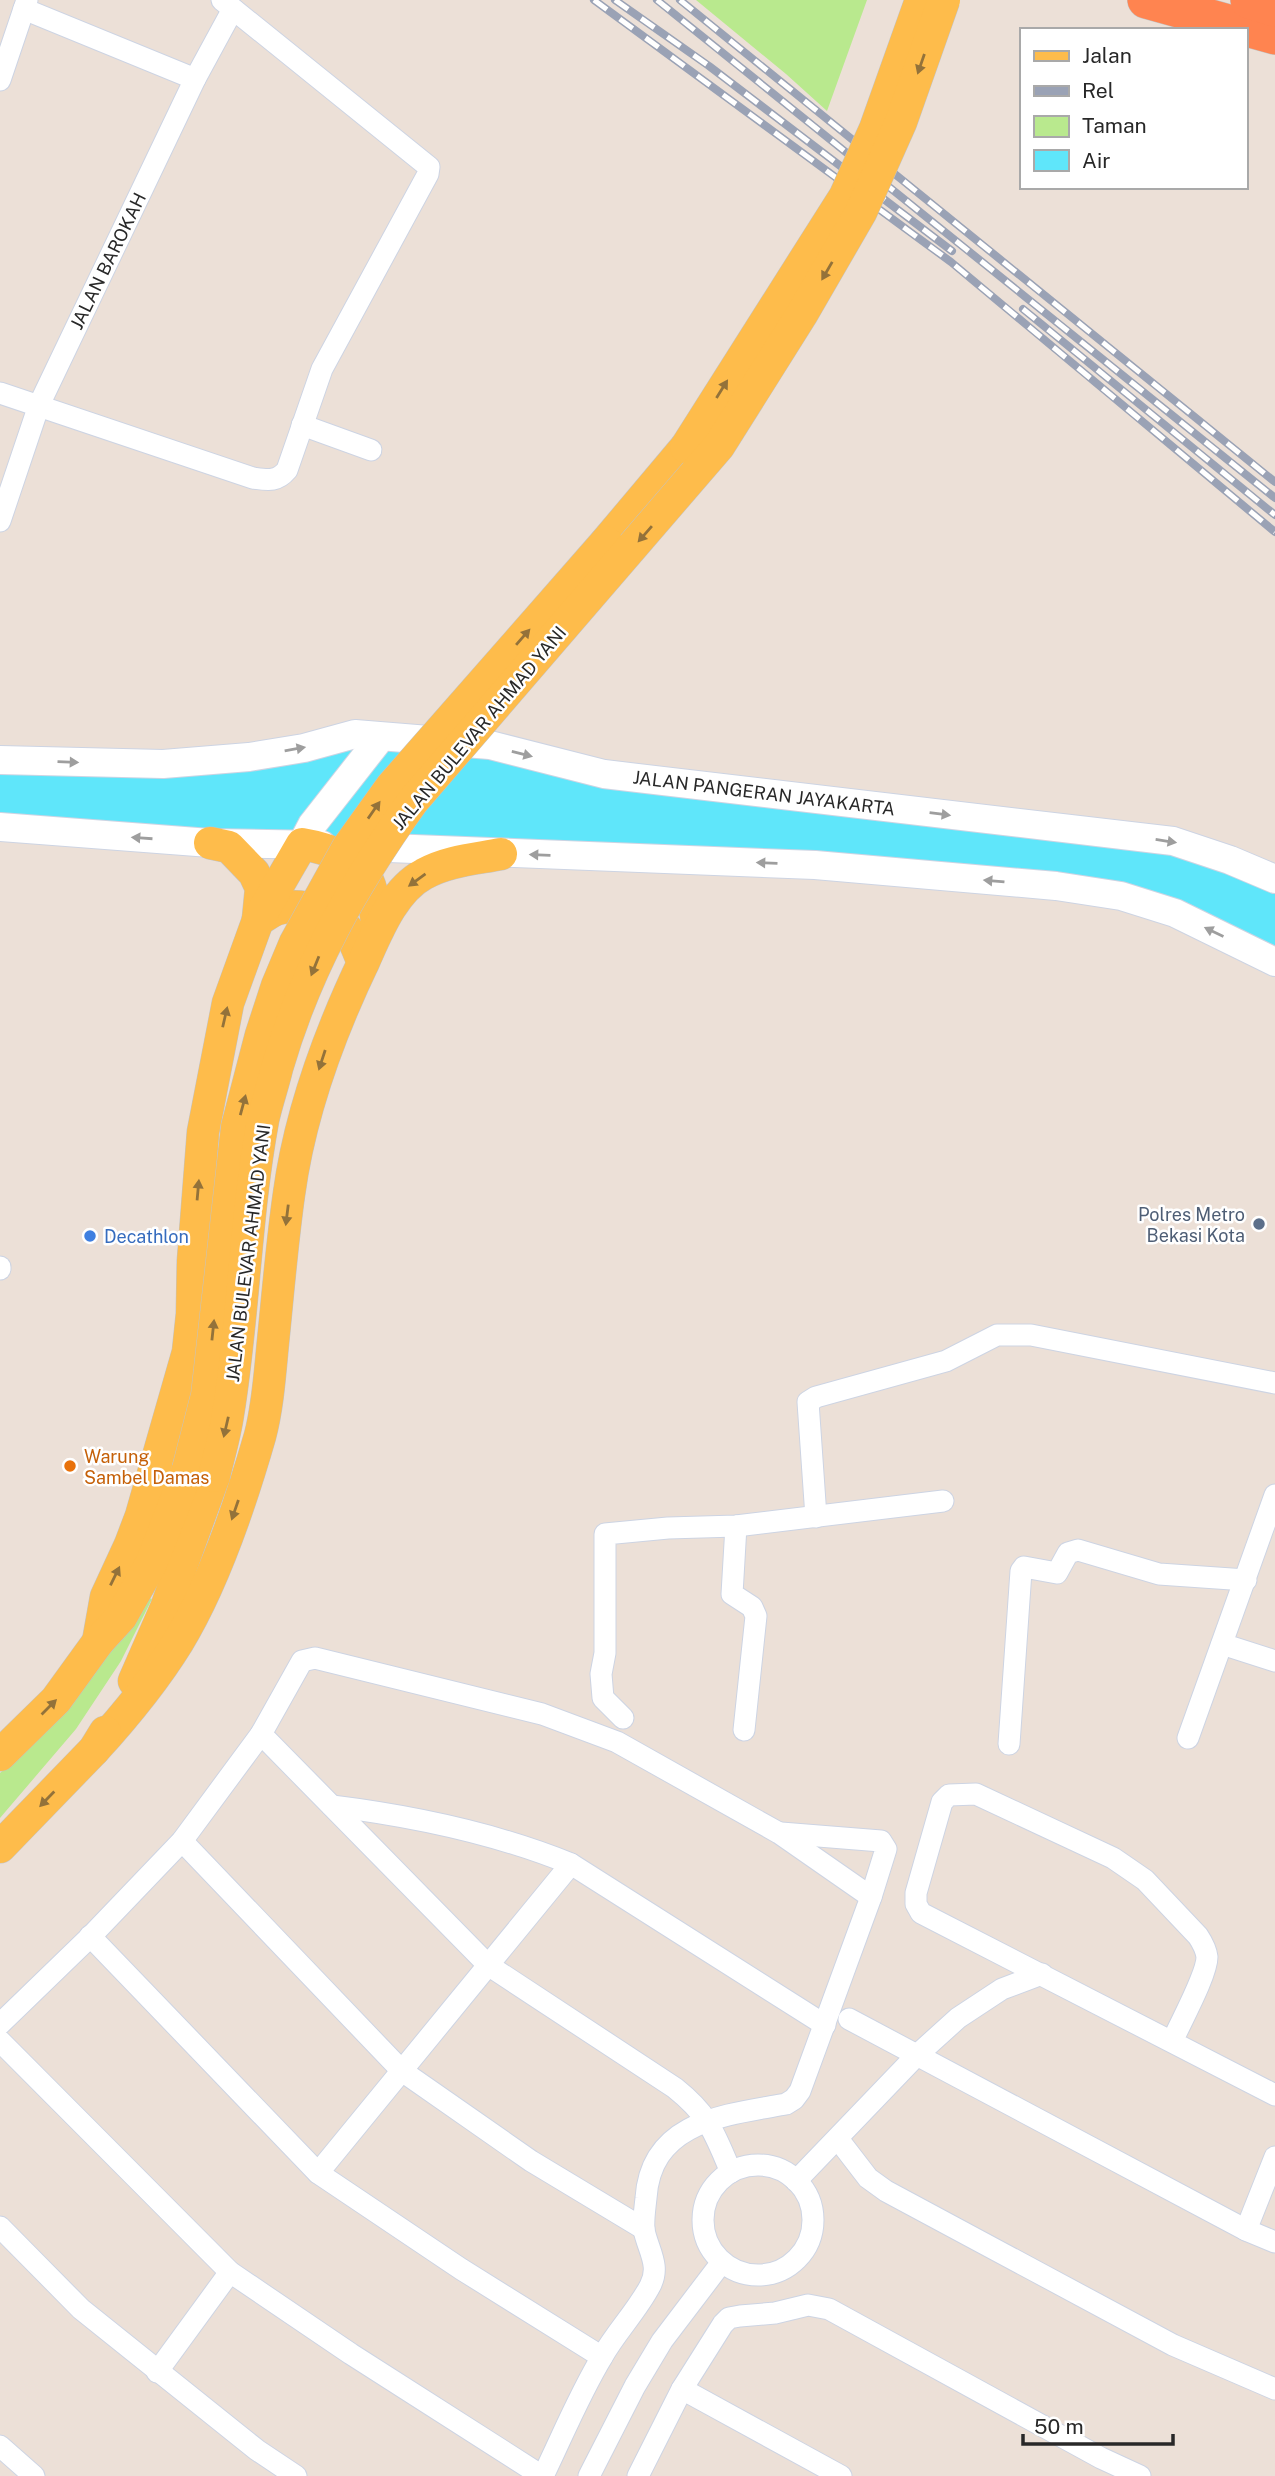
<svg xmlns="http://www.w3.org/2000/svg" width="1275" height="2476" font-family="'Public Sans',sans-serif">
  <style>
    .green { fill: #b9e98e }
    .water { fill: #5fe6fa }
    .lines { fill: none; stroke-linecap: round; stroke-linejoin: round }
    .street-casing { stroke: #cdd4e3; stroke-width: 23 }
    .secondary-casing { stroke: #cdd4e3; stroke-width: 30 }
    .primary-casing { stroke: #c3c3c3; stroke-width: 33 }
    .highway-casing { stroke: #c3c3c3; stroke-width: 38 }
    .street { stroke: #fff; stroke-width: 21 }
    .secondary { stroke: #fff; stroke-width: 28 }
    .primary { stroke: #febc4b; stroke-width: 32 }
    .highway { stroke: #ff8450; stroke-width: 37 }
    .rail-casing { stroke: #9aa2b5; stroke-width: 8 }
    .rail { stroke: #fff; stroke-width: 5; stroke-dasharray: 16; stroke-linecap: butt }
    .primary-bridge-casing { stroke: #c3c3c3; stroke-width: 33; stroke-linecap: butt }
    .primary-bridge { stroke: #febc4b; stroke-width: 32 }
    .oneway { fill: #93723a }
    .oneway2 { fill: #9e9e9e }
    .service-dot { fill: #5c6f8a; stroke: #fff; stroke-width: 2.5 }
    .shop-dot { fill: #3f7fe0; stroke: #fff; stroke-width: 2.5 }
    .food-dot { fill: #e8710a; stroke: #fff; stroke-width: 2.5 }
    .labels { text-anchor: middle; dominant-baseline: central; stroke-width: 5; stroke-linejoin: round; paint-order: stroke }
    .street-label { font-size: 18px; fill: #282828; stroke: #fff }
    .service-label { font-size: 18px; fill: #4e5e75; stroke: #fff; text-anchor: end }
    .shop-label { font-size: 18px; fill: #366cbe; stroke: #fff; text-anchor: start }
    .food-label { font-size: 18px; fill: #c56008; stroke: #fff; text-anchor: start }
  </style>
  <rect width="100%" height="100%" fill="#ece0d7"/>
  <!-- green -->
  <g class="green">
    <polygon points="696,0 867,0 827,111 786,74"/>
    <polygon points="145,1597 152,1599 121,1661 76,1729 0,1818 0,1773 79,1695"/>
  </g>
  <!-- water -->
  <polygon class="water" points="355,734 1173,841 1275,879 1275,962 1121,896 0,827 0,760 109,764"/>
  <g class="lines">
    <!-- street casing -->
    <g class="street-casing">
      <g id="street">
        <polyline points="24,9 195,79"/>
        <polyline points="0,80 27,0"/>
        <path d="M0,393L253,478C268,480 277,482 287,470L322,369L428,174L429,167L222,0"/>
        <polyline points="302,425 371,450"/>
        <polyline points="0,521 39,405 195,79 233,9"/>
        <polyline points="0,1267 0,1269"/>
        <polyline points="816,1517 808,1402 816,1397 946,1361 997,1335 1031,1335 1275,1383"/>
        <polyline points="736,1526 732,1594 752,1607 756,1616 744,1730"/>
        <polyline points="1222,1644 1275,1661"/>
        <polyline points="623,1718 603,1698 601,1674 605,1653 605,1534 668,1528 736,1526 943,1501"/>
        <path d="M261,1734L488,1965L675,2088C710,2116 714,2133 731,2172"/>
        <polyline points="1188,1738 1275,1495"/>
        <polyline points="1009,1744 1021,1571 1024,1567 1057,1573 1068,1553 1078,1550 1159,1574 1246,1580"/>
        <path d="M332,1806C413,1816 495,1833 571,1864L825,2025"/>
        <polyline points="781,1833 881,1841 886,1849 871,1897"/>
        <polyline points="182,1841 402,2071 531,2161 644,2229"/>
        <polyline points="90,1936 318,2173 461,2269 602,2357"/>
        <polyline points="849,2019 1246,2230 1275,2242"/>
        <path d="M0,2024L92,1935L182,1841L261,1734L302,1661L315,1658L542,1714L617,1742L779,1833L871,1897L800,2091L794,2099L786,2104C725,2115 651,2121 646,2198C645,2208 643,2220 644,2230C648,2250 661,2266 650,2286C637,2311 616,2332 602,2357C579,2395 562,2437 543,2476"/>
        <polyline points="0,2041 230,2272 351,2354 542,2476"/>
        <path d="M1172,2042C1180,2023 1207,1975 1207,1957C1206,1949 1202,1942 1198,1936L1145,1880L1113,1858L976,1794L949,1795L942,1802L916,1893V1904L921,1913L1275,2095"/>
        <polyline points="838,2139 868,2178 886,2191 1173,2345 1275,2389"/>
        <circle cx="758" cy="2220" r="55"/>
        <polyline points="318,2173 571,1864"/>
        <polyline points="796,2181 916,2056 958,2018 1002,1989 1042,1974"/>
        <polyline points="0,2227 81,2309 257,2450 296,2476"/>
        <polyline points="1246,2230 1275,2157"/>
        <polyline points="157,2372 230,2272"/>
        <polyline points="682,2389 841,2476"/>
        <polyline points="0,2446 34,2476"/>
        <polyline points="589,2476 635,2386 662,2341 722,2262"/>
        <polyline points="638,2476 682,2389 723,2324 729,2318 740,2316 775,2313 808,2305 829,2309 1101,2458 1140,2476"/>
      </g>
    </g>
    <!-- secondary casing -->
    <g class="secondary-casing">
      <g id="secondary">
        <polyline points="0,760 163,764 249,757 304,748 355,734 490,745 604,774 1173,841 1230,860 1275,879"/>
        <polyline points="0,827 210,843 322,845"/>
        <polyline points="302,844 312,825 381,737"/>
        <polyline points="363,847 815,865 1056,886 1121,896 1175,913 1275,962"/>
      </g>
    </g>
    <!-- primary casing -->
    <g class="primary-casing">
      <g id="primary">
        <polyline points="606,542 686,447"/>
        <polyline points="210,843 229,847 254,873 261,888 258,919"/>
        <path d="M258,920C264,917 271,911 278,909C301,902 335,911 349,932C355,941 359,953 363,963"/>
        <path d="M98,1642L106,1597L130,1545L141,1516L188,1352L192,1314L193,1261L203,1132L228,1003L258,920L302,844C326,848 361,859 370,886C374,899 376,915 378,930"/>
        <polyline points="134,1681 166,1608 214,1476"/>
        <path d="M94,1750C125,1716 154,1681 178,1642C214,1583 241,1502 260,1436C268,1406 270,1372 273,1342C278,1293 282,1243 289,1194C300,1112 329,1034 365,959C378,930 394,890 424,874C447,861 475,859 501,854"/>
        <polyline points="0,1755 56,1700 98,1642 121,1617 151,1564 188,1469"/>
        <polyline points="0,1847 94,1750 105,1732"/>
      </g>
    </g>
    <!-- highway casing -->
    <g class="highway-casing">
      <g id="highway">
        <polyline points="1146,0 1275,36"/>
        <polyline points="1249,0 1275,8"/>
      </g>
    </g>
    <!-- street -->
    <use href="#street" class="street"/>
    <!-- secondary -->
    <use href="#secondary" class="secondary"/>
    <!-- primary -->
    <use href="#primary" class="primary"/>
    <!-- highway -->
    <use href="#highway" class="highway"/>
    <!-- rail casing -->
    <g class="rail-casing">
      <g id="rail">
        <polyline points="594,0 951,262 1275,532"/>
        <polyline points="615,0 709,66 952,251"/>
        <polyline points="657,0 1275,498"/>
        <polyline points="680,0 1275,482"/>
        <polyline points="1023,309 1275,515"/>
      </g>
    </g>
    <!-- rail -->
    <use href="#rail" class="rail"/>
    <!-- primary-bridge casing -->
    <g class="primary-bridge-casing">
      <g id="primary-bridge">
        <polyline points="686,447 845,196 875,129 921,0"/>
        <polyline points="188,1469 207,1395 237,1127 261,1035 277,986 295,943 348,847 391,787 606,542"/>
        <path d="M214,1476C219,1455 225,1435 228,1414C244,1316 245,1217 263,1120C267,1102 273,1085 277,1068C306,968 353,885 413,801L719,446L802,314L861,212L901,122L944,0"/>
      </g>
    </g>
    <!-- primary-bridge -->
    <use href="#primary-bridge" class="primary-bridge"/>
  </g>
  <!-- one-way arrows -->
  <defs><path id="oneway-solid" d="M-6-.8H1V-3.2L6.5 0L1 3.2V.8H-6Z" transform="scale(1.75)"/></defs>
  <g class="oneway">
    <use href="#oneway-solid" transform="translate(921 64) rotate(109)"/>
    <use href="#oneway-solid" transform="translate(827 271) rotate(120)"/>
    <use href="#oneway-solid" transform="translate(722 389) rotate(-58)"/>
    <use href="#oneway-solid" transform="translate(645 534) rotate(131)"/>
    <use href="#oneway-solid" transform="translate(523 637) rotate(-49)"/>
    <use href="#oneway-solid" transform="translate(374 810) rotate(-55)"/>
    <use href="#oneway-solid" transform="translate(417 880) rotate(144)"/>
    <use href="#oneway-solid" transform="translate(315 966) rotate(112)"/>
    <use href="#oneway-solid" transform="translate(225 1017) rotate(-77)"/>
    <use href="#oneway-solid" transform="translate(322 1060) rotate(108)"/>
    <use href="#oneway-solid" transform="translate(243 1105) rotate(-75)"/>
    <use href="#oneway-solid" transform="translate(198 1190) rotate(-85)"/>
    <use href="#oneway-solid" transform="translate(287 1215) rotate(97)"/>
    <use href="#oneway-solid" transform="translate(213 1330) rotate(-84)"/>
    <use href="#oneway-solid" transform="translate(226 1427) rotate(103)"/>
    <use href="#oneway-solid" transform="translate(235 1510) rotate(109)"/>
    <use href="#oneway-solid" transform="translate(115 1576) rotate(-64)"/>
    <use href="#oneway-solid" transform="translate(49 1707) rotate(-45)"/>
    <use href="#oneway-solid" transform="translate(47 1799) rotate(134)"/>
  </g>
  <g class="oneway2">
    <use href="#oneway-solid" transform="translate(295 749) rotate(-10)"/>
    <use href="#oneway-solid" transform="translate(522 754) rotate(14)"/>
    <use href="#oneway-solid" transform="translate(68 762) rotate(2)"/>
    <use href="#oneway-solid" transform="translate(940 814) rotate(7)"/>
    <use href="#oneway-solid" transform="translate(142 838) rotate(-176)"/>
    <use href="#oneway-solid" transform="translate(1166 841) rotate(9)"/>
    <use href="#oneway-solid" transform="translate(540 855) rotate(-178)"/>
    <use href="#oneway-solid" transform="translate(767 863) rotate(-178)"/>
    <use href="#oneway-solid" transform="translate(994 881) rotate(-175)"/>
    <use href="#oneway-solid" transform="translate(1214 932) rotate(-154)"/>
  </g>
  <!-- markers -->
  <circle class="service-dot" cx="1259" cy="1224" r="7"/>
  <circle class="shop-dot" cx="90" cy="1236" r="7"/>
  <circle class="food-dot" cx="70" cy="1466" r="7"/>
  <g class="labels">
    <!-- street labels -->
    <g class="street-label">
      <text transform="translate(108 261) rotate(-64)">JALAN BAROKAH</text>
      <text transform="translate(479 728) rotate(-50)">JALAN BULEVAR AHMAD YANI</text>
      <text transform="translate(764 793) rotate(7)">JALAN PANGERAN JAYAKARTA</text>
      <text transform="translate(248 1253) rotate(-83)">JALAN BULEVAR AHMAD YANI</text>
    </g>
    <!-- service labels -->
    <g class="service-label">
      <text x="1245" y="1214">Polres Metro<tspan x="1245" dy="21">Bekasi Kota</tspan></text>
    </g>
    <!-- shop labels -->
    <g class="shop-label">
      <text x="104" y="1236">Decathlon</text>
    </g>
    <!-- food labels -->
    <g class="food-label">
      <text x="84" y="1456">Warung<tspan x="84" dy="21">Sambel Damas</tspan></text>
    </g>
  </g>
  <!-- legend -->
  <rect x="1020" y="28" width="228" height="161" fill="#ffffff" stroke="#a9a9a9" stroke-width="2"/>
  <rect x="1034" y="51" width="35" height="10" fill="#febc4b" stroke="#a9a9a9" stroke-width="2"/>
  <text x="1082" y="63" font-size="21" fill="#282828">Jalan</text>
  <rect x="1034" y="86" width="35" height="10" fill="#9aa2b5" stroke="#a9a9a9" stroke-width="2"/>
  <text x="1082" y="98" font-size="21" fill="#282828">Rel</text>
  <rect x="1034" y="116" width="35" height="21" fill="#b9e98e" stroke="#a9a9a9" stroke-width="2"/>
  <text x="1082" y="133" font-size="21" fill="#282828">Taman</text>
  <rect x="1034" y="150" width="35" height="21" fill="#5fe6fa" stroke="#a9a9a9" stroke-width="2"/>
  <text x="1082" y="168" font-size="21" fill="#282828">Air</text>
  <!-- scale -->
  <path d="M1023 2434v10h150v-10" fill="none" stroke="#282828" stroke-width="3.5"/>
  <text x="1034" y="2434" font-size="21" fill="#282828" stroke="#ffffff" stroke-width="5" paint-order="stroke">50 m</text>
</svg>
